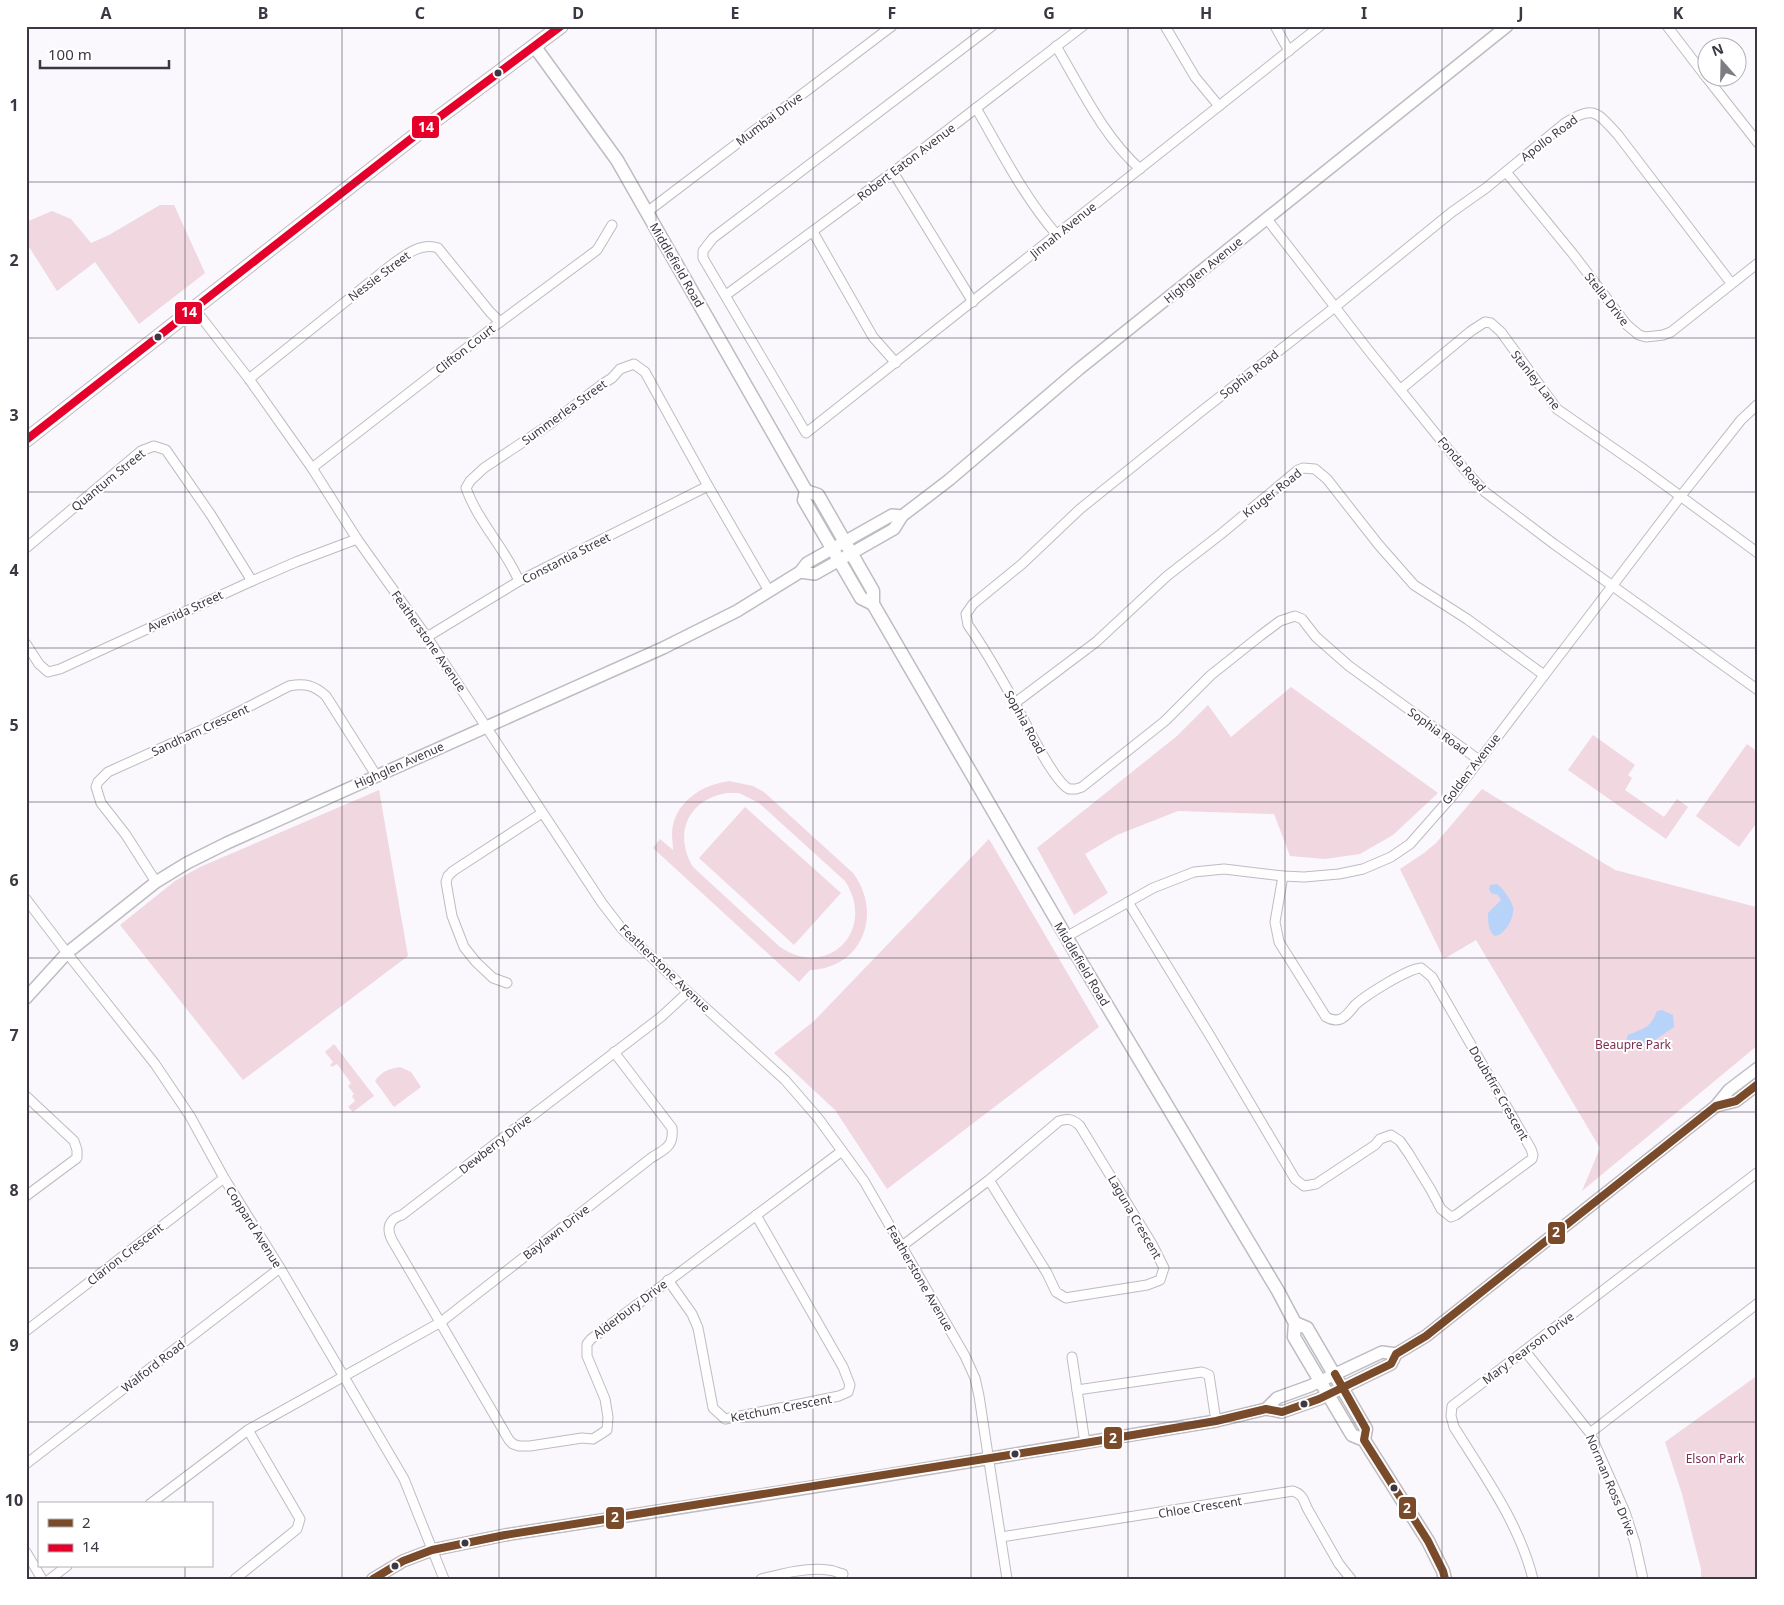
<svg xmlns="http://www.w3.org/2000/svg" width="1784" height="1605" font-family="'Noto Sans',sans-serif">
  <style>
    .green { fill: #f0d7e0; fill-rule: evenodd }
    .water { fill: #b8d3fa }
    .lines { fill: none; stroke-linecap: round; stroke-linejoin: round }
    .minor-casing { stroke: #bfbbc2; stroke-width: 11 }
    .tertiary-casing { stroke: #bfbbc2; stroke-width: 14 }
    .secondary-casing { stroke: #bfbbc2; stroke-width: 15 }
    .primary-casing { stroke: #bfbbc2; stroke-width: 16 }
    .minor { stroke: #fefeff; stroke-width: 9 }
    .tertiary { stroke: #fefeff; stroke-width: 11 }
    .secondary { stroke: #fefeff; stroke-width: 12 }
    .primary { stroke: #fefeff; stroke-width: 14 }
    .bus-1-casing { stroke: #fff; stroke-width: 11 }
    .bus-2-casing { stroke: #fff; stroke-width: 11 }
    .bus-1 { stroke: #7a4b2a; stroke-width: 8 }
    .bus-2 { stroke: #e4002b; stroke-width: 8 }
    .grid { fill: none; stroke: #3c3742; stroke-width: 1; stroke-opacity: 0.55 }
    .bus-dot { fill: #3c3742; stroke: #fff; stroke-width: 2 }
    .labels { text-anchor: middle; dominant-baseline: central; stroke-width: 4; stroke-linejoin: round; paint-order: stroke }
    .street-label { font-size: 12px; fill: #3c3742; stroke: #fff }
    .park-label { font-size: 12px; fill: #7e2d4f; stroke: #fff }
    .line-badge { stroke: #fff; stroke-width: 2 }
    .badge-label { font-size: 14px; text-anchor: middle; font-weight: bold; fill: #fff }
    .neatline { fill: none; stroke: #3c3742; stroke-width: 2 }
    .grid-label { font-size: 16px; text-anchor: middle; font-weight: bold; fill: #3c3742 }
  </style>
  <rect width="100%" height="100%" fill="#faf8fc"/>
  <!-- green -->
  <g class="green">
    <polygon points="160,205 174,205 205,273 139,324 95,262 57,291 26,242 26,222 52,211 71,219 91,243 109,235"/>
    <polygon points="1291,687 1438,793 1393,835 1360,854 1325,859 1290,856 1274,814 1178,811 1117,835 1085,854 1108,893 1074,915 1037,848 1177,736 1208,705 1231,737"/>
    <polygon points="1593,735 1635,765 1628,775 1632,778 1625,790 1664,817 1677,799 1688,807 1666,839 1568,770"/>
    <polygon points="1747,744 1758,752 1758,821 1739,847 1696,816"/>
    <path d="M729,781L753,786L764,792L853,873C883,913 863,968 810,970L799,982L653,848L660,839L673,850C673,845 672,839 672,834C673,803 701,785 729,781ZM727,793H739L759,803L845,881C877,930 828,980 780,947L693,867C673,834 688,799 727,793Z"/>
    <polygon points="1482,789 1615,870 1756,907 1758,910 1758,1045 1582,1191 1600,1148 1476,940 1444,959 1400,869 1424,853 1436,843"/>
    <polygon points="379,790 408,956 243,1080 120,925 175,881 200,867"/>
    <polygon points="745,807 841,893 794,945 699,858"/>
    <polygon points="989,839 1099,1027 887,1189 835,1110 774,1053 814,1021"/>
    <polygon points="334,1044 374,1096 353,1112 348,1107 355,1101 352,1096 354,1094 348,1086 351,1083 337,1064 332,1067 330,1065 333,1062 325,1052"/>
    <path d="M400,1067L411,1072L421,1087L394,1107L375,1081C382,1071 388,1069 400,1067Z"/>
    <polygon points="1758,1375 1758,1579 1701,1579 1701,1569 1682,1494 1665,1442"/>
  </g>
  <!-- water -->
  <g class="water">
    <path d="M1497,884C1503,888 1511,900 1513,907C1515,917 1505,935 1495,936C1488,931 1488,921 1488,913L1501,900L1498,895L1491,893L1489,889L1490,885Z"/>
    <path d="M1662,1010L1673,1015L1674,1027L1652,1042L1647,1044L1626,1041L1628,1035C1645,1028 1650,1028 1657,1011Z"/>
  </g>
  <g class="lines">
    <!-- minor casing -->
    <g class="minor-casing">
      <g id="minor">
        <polyline points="992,26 713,238 703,251 703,258 806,433 1320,26"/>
        <polyline points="1165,26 1195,77 1219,106"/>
        <polyline points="1275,26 1289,51"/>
        <polyline points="1667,26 1706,77"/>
        <path d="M1056,46C1081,88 1103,136 1140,169"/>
        <polyline points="1707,78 1758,143"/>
        <path d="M976,108C1001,151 1024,197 1057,235"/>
        <polyline points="893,172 973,302"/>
        <polyline points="1506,172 1573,254 1627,325 1639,335 1646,337 1663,335 1671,332 1758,263"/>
        <polyline points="647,212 892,26"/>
        <polyline points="1267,219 1369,351 1465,470 1485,492 1554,544 1758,690"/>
        <polyline points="813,232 873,337 896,363"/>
        <polyline points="726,295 893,172 1083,26"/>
        <polyline points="194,308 249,379 312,468 357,539 427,637 602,903 622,929 688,992 785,1080 818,1118 864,1181 965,1356 975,1378 979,1396 1007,1579"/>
        <path d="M249,379L390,266C404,256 420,242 438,248L490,312L500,322"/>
        <polyline points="1401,389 1471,331 1485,322 1491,323 1501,332 1557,409 1642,468 1758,553"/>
        <polyline points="312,468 500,322 597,250 612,225"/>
        <polyline points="26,548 141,451 154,446 166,450 211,515 252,581"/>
        <path d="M519,581C505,548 478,522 466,488L470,481L484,468L550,424L601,385L612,378L620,369L634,364L645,372L708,486L769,591"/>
        <polyline points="427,637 519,581 708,486"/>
        <polyline points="26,644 39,664 48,672 60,669 252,581 296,562 357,539"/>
        <polyline points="1015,703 1096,642 1167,576 1221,534 1298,470 1303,468 1315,469 1327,479 1378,544 1414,585 1467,619 1544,675"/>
        <path d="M1479,760L1349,666L1316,637L1302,619L1295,616L1280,621L1260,636L1211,675L1165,721L1082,787L1076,789H1069C1053,781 1024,720 1014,701C1000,676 985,649 968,625L966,614L973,604L1022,564L1080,509L1203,410L1335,307L1452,212L1486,188L1565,123C1594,105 1597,112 1618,135L1731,283"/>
        <path d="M156,882L126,835L101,803L96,787L98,782L108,772L219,722L289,686C305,683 314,685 326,696L376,775"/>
        <polyline points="26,899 67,953 155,1064 190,1116 224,1178 280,1268 404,1479 444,1579"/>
        <path d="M1128,902L1212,1039L1295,1179L1304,1186L1316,1184L1375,1145L1380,1139L1391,1135L1400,1141L1409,1154L1431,1190L1441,1209L1451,1217L1456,1215L1532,1159L1533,1155L1531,1149L1432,977L1421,968C1407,969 1366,995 1355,1005C1351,1010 1347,1016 1341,1019C1335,1021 1331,1020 1326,1017L1279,942L1275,922L1283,876"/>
        <polyline points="1066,937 1153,888 1194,872 1224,869 1283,876 1304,877 1339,874 1363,869 1391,857 1410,844 1453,795 1680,497 1741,420 1758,404"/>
        <polyline points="507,983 493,978 476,962 464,947 452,916 446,882 448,876 453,871 542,813"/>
        <path d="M688,992L661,1017L402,1215C389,1219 386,1228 392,1240L509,1440L513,1444L519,1446H530L582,1438L593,1439L607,1430L608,1417L605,1399L587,1356V1344L591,1339L842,1151"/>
        <polyline points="26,1096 74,1141 77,1150 77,1158 26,1196"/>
        <path d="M902,1246L989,1180L1059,1121C1068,1118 1073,1119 1080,1126L1152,1244L1164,1268L1160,1280L1147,1285L1071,1297L1066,1298L1056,1292L1047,1273L989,1180"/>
        <polyline points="668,1280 692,1314 698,1328 713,1408 725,1419 839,1396 848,1392 850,1385 843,1367 756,1215"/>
        <polyline points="26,1331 224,1178"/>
        <polyline points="1525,1351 1590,1433 1625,1512 1635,1543 1643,1579"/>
        <polyline points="1072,1357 1085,1443"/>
        <polyline points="1077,1390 1202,1372 1209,1375 1216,1421"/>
        <polyline points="1590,1433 1758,1303"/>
        <polyline points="26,1464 280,1268"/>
        <path d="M150,1504L248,1430L441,1322L651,1158C665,1149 674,1147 672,1128L614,1052"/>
        <path d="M1001,1537L1293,1491C1302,1494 1304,1500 1307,1508L1339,1564L1351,1579"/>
        <polyline points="26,1552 42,1579"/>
        <polyline points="50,1579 67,1566"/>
        <polyline points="235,1579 297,1529 300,1519 248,1430"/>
        <path d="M761,1579C781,1574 807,1567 828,1570C833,1570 838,1573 843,1574"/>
        <path d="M1533,1579C1519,1523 1484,1475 1454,1427L1451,1416L1452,1406L1758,1172"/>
      </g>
    </g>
    <!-- tertiary casing -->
    <g class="tertiary-casing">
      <g id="tertiary">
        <polyline points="800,572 815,574 894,529 902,516 949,480 1079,369 1507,26"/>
        <polyline points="26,998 67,953 156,882 187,863 227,843 663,648 737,611 800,572 807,563 892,515 902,516"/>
        <polyline points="1716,1106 1736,1101 1758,1084"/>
        <polyline points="1266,1409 1282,1412 1319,1399 1391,1364 1396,1354 1426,1336 1716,1106 1729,1090 1758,1068"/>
        <polyline points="373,1579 403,1561 432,1550 505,1535 870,1478 1216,1421 1266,1409 1277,1398 1310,1386 1382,1352 1396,1354"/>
      </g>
    </g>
    <!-- secondary casing -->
    <g class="secondary-casing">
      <g id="secondary">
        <polyline points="535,47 617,160 806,491 818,495 873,591 873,604 1075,952 1278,1291 1295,1323 1294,1337 1352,1435 1364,1440 1428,1541 1443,1571 1445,1579"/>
        <polyline points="806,491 804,500 861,598 873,604"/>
        <polyline points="1295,1323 1307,1328 1366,1429 1364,1440"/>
      </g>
    </g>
    <!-- primary casing -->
    <g class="primary-casing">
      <polyline id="primary" points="26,440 426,127 561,26"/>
    </g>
    <!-- minor -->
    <use href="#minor" class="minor"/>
    <!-- tertiary -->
    <use href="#tertiary" class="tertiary"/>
    <!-- secondary -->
    <use href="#secondary" class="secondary"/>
    <!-- primary -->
    <use href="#primary" class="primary"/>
    <!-- bus-1 casing -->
    <g class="bus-1-casing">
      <g id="bus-1">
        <polyline points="1335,1374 1366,1429 1364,1440 1428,1541 1443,1571 1445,1579"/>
        <polyline points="373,1579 403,1561 432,1550 505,1535 1085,1443 1216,1421 1266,1409 1282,1412 1319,1399 1391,1364 1396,1354 1426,1336 1716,1106 1736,1101 1758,1084"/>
      </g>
    </g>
    <!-- bus-2 casing -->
    <g class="bus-2-casing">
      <polyline id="bus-2" points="26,440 426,127 561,26"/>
    </g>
    <!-- bus-1 -->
    <use href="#bus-1" class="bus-1"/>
    <!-- bus-2 -->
    <use href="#bus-2" class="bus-2"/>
  </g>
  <!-- grid -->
  <path class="grid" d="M185,26V1504M342,26V1579M499,26V1579M656,26V1579M813,26V1579M971,26V1579M1128,26V1579M1285,26V1579M1442,26V1579M1599,26V1579M26,182H1758M26,338H1758M26,492H1758M26,648H1758M26,802H1758M26,958H1758M26,1112H1758M26,1268H1758M26,1422H1758M185,1566V1579"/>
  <!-- markers -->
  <g class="bus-dot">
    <circle cx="498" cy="73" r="4.5"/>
    <circle cx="158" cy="337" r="4.5"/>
    <circle cx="1304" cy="1404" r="4.5"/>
    <circle cx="1015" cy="1454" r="4.5"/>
    <circle cx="1394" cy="1488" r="4.5"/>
    <circle cx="465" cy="1543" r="4.5"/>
    <circle cx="395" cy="1566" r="4.5"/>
  </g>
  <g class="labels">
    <!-- street labels -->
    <g class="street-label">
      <text transform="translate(769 119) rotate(-37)">Mumbai Drive</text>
      <text transform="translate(1549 138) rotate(-37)">Apollo Road</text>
      <text transform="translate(906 162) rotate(-37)">Robert Eaton Avenue</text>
      <text transform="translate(1063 230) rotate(-39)">Jinnah Avenue</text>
      <text transform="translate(677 265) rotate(60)">Middlefield Road</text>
      <text transform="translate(1203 270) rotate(-39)">Highglen Avenue</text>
      <text transform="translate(379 276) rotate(-37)">Nessie Street</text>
      <text transform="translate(1607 299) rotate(52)">Stella Drive</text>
      <text transform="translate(465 349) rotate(-38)">Clifton Court</text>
      <text transform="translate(1249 374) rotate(-38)">Sophia Road</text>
      <text transform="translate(1536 380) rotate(52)">Stanley Lane</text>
      <text transform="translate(564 412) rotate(-36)">Summerlea Street</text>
      <text transform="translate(1462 464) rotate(50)">Fonda Road</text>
      <text transform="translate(108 480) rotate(-39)">Quantum Street</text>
      <text transform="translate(1272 493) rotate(-38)">Kruger Road</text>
      <text transform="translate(566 558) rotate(-27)">Constantia Street</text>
      <text transform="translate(185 611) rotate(-25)">Avenida Street</text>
      <text transform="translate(429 641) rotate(55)">Featherstone Avenue</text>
      <text transform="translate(1025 722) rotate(61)">Sophia Road</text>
      <text transform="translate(200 730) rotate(-25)">Sandham Crescent</text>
      <text transform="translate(1438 731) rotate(36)">Sophia Road</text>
      <text transform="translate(399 765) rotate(-24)">Highglen Avenue</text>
      <text transform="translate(1471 769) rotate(-52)">Golden Avenue</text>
      <text transform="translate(1082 964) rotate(59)">Middlefield Road</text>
      <text transform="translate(665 968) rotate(44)">Featherstone Avenue</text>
      <text transform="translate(1499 1093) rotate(60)">Doubtfire Crescent</text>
      <text transform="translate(495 1144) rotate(-38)">Dewberry Drive</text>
      <text transform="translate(1135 1217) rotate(60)">Laguna Crescent</text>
      <text transform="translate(254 1227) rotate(58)">Coppard Avenue</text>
      <text transform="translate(556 1232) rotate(-38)">Baylawn Drive</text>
      <text transform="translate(125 1254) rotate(-38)">Clarion Crescent</text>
      <text transform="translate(920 1278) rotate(60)">Featherstone Avenue</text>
      <text transform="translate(630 1309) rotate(-37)">Alderbury Drive</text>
      <text transform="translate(1528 1348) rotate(-37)">Mary Pearson Drive</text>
      <text transform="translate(153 1366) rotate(-38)">Walford Road</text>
      <text transform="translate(781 1408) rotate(-11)">Ketchum Crescent</text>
      <text transform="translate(1611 1485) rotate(67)">Norman Ross Drive</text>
      <text transform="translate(1200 1507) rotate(-9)">Chloe Crescent</text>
    </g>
    <!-- park labels -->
    <g class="park-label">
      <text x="1633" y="1044">Beaupre Park</text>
      <text x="1715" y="1458">Elson Park</text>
    </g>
  </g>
  <g class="line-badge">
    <rect x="411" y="115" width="29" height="24" rx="5" fill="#e4002b"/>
    <rect x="174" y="301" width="29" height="24" rx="5" fill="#e4002b"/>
    <rect x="1547" y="1221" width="19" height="24" rx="5" fill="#7a4b2a"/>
    <rect x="1103" y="1426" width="20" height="24" rx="5" fill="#7a4b2a"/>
    <rect x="1398" y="1496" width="19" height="24" rx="5" fill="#7a4b2a"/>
    <rect x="605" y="1506" width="20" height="24" rx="5" fill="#7a4b2a"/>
  </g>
  <g class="badge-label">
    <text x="426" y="132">14</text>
    <text x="189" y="317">14</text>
    <text x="1556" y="1237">2</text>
    <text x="1113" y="1443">2</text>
    <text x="1407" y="1513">2</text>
    <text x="615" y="1522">2</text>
  </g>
  <!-- border -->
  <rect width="1784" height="1605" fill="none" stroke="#ffffff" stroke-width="55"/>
  <!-- legend -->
  <rect x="38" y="1502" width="175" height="65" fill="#ffffff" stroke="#b1afb3"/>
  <rect x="48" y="1519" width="25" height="8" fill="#7a4b2a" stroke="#b1afb3"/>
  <text x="82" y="1528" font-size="15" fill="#3c3742">2</text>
  <rect x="48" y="1544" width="25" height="8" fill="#e4002b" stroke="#b1afb3"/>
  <text x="82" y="1552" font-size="15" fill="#3c3742">14</text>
  <!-- north arrow -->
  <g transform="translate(1722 62) rotate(340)"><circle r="24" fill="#ffffff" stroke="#b1afb3"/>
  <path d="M0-4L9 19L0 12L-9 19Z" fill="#7e7b83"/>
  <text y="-8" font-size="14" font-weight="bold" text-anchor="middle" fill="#3c3742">N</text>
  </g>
  <!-- scale -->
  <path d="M40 60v8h129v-8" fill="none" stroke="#3c3742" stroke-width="2.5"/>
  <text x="48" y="60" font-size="15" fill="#3c3742" stroke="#ffffff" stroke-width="4" paint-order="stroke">100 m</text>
  <rect x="28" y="28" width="1728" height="1550" class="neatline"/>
  <g class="grid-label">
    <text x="106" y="19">A</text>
    <text x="263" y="19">B</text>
    <text x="420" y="19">C</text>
    <text x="578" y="19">D</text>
    <text x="735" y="19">E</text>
    <text x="892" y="19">F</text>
    <text x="1049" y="19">G</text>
    <text x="1206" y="19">H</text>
    <text x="1364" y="19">I</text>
    <text x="1521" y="19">J</text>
    <text x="1678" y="19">K</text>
    <text x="14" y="111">1</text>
    <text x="14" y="266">2</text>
    <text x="14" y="421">3</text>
    <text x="14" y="576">4</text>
    <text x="14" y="731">5</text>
    <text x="14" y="886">6</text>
    <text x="14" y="1041">7</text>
    <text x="14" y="1196">8</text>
    <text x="14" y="1351">9</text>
    <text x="14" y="1506">10</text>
  </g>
</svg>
